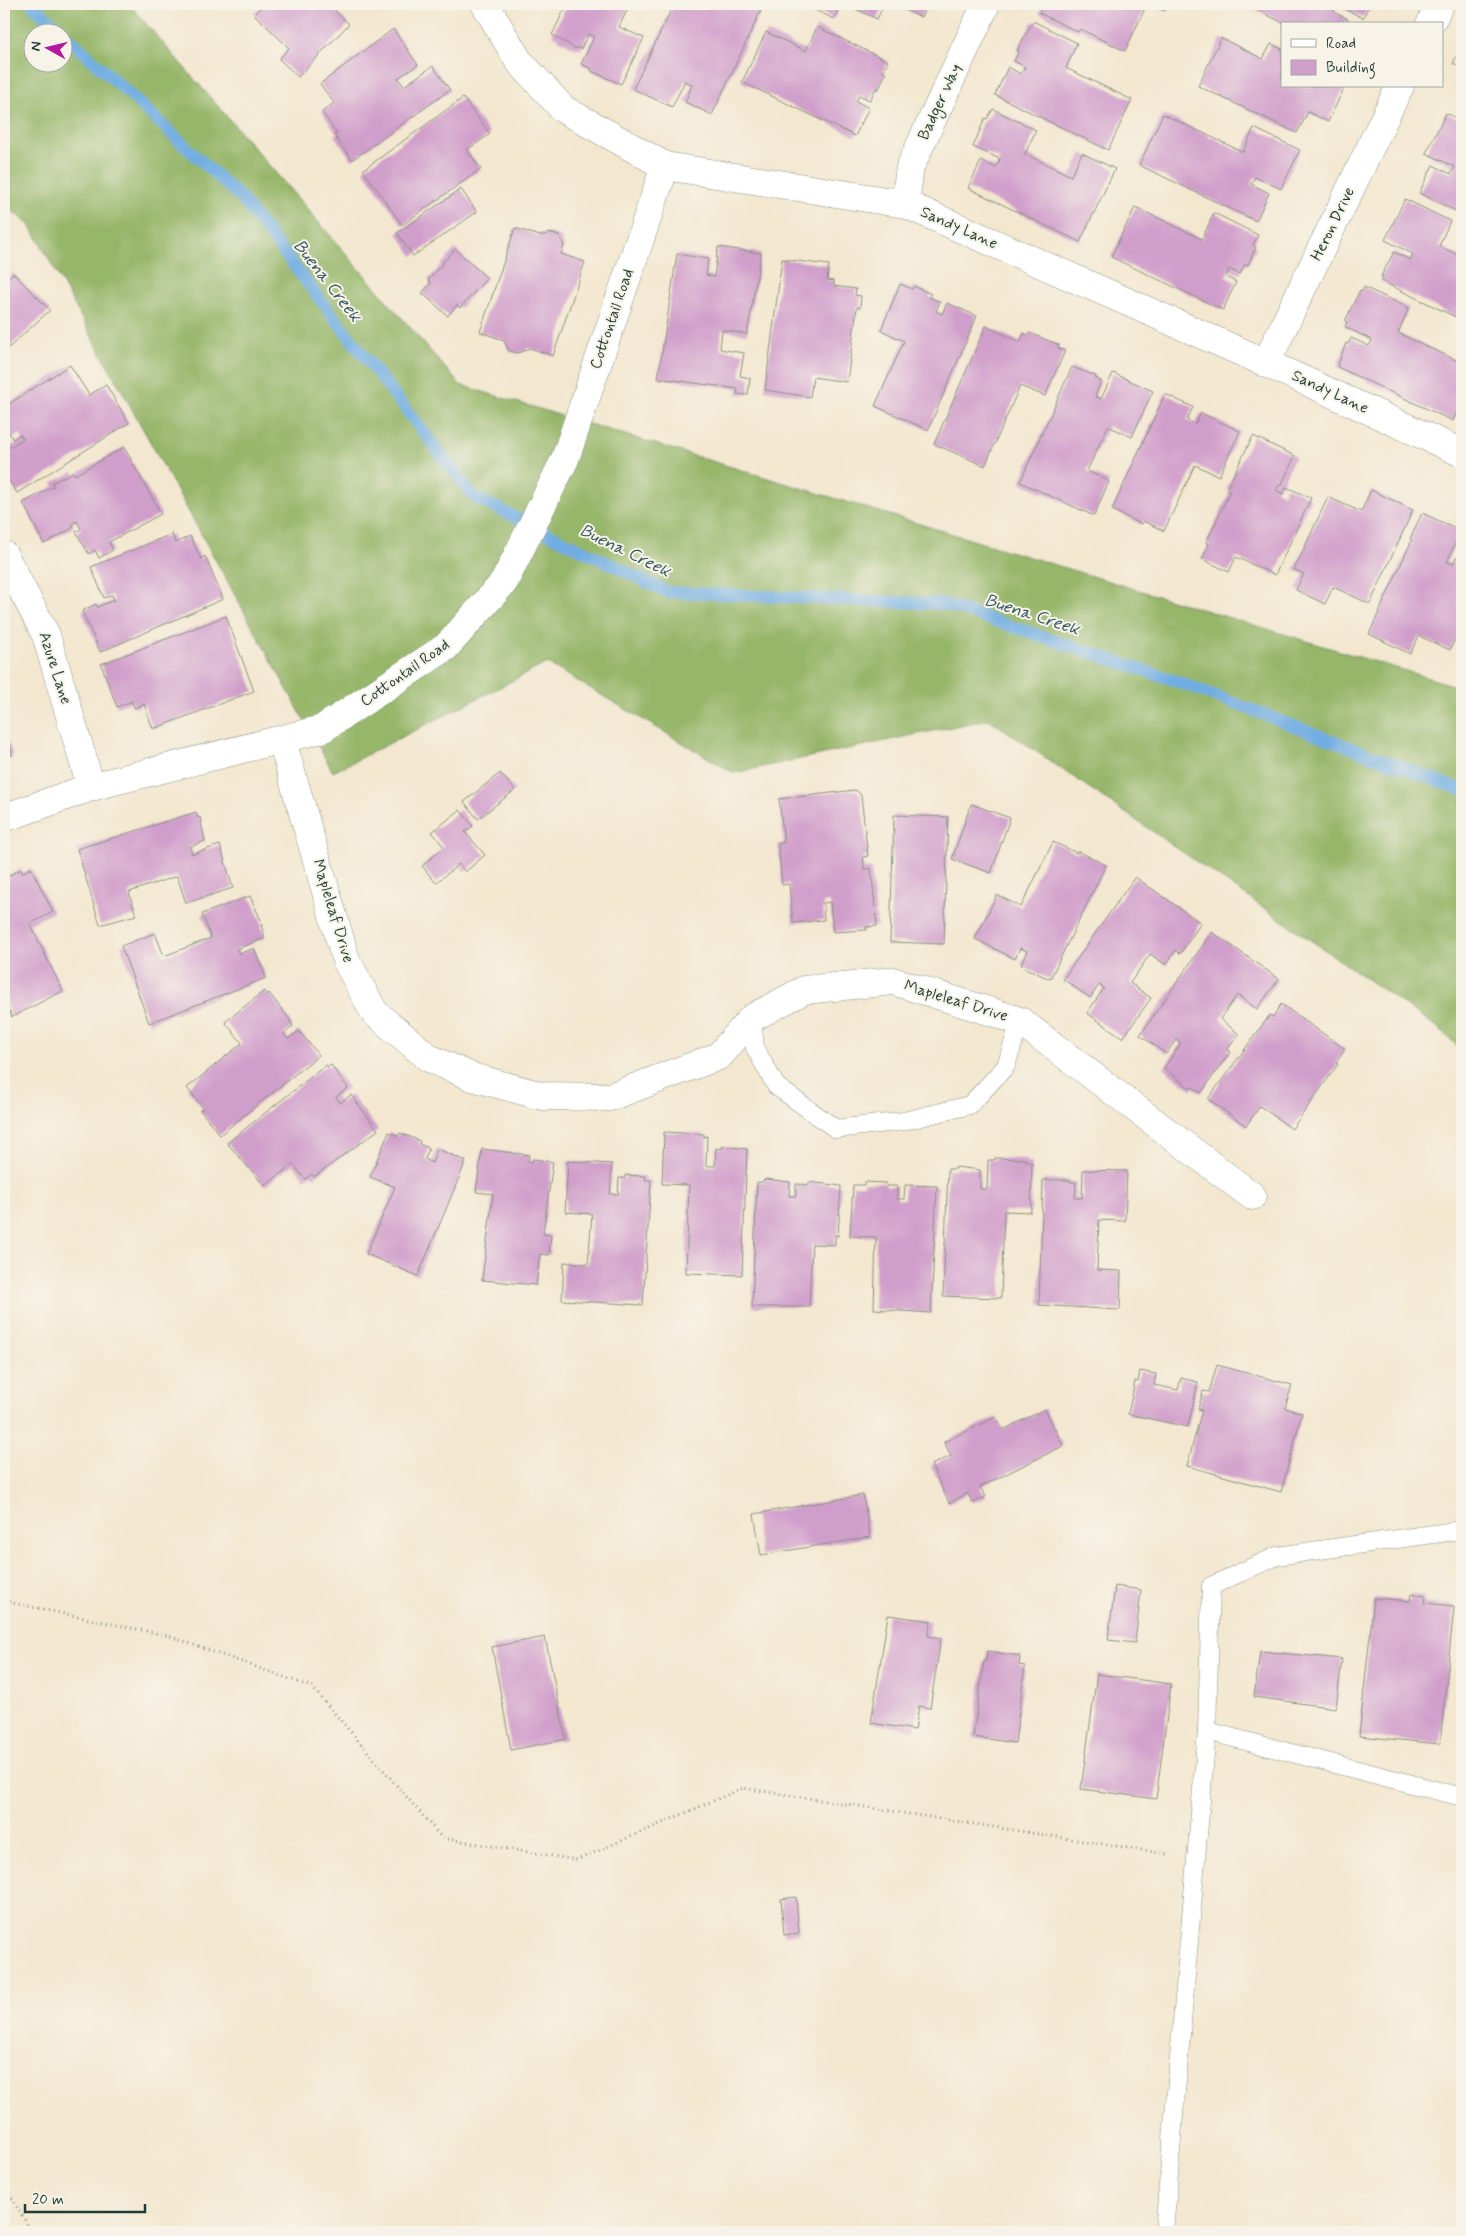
<svg xmlns="http://www.w3.org/2000/svg" width="1466" height="2236" font-family="Mynerve,sans-serif">
  <style>
    .forest { fill: #96b669; stroke: #5a7a4e; fill-rule: evenodd }
    .lines { fill: none; stroke-linecap: round; stroke-linejoin: round }
    .stream { stroke: #71ade2; stroke-width: 12 }
    .building { fill: #d09ecb }
    .lane-casing { stroke: #899282; stroke-width: 19 }
    .street-casing { stroke: #899282; stroke-width: 29 }
    .path { stroke: #899282; stroke-width: 3; stroke-dasharray: 1 4; stroke-linecap: butt }
    .lane { stroke: #fff; stroke-width: 18 }
    .street { stroke: #fff; stroke-width: 28 }
    .labels { text-anchor: middle; dominant-baseline: central; stroke-width: 4; stroke-linejoin: round; paint-order: stroke }
    .street-label { font-size: 16px; fill: #1f3d34; stroke: #f7f3e8 }
    .water-label { font-size: 18px; font-style: italic; fill: #345960; stroke: #f7f3e8 }
  </style>
  <rect width="100%" height="100%" fill="#f7f3e8"/>
  <filter id="ink" filterUnits="userSpaceOnUse"><feTurbulence type="fractalNoise" baseFrequency=".02" numOctaves="2"/><feDisplacementMap in="SourceGraphic" scale="10" xChannelSelector="R" yChannelSelector="G"/><feConvolveMatrix kernelMatrix="1 2 1 2 8 2 1 2 1" color-interpolation-filters="sRGB"/></filter>
  <filter id="wash" filterUnits="userSpaceOnUse"><feTurbulence type="fractalNoise" baseFrequency=".0096" numOctaves="4" result="noise"/><feDisplacementMap in="SourceGraphic" scale="20" xChannelSelector="R" yChannelSelector="G"/><feGaussianBlur stdDeviation="1.12" result="paint"/><feColorMatrix in="noise" values="0 0 0 0 0 0 0 0 0 0 0 0 0 0 0 0 0 1.4 0 .05"/><feComposite in="paint" operator="in"/></filter>
  <g filter="url(#wash)">
    <rect width="100%" height="100%" fill="#f3e7cf"/>
    <!-- forest -->
    <path class="forest" d="M4,4H129L460,385L1462,688V1050L1437,1027L989,719L734,773L547,663L333,772L29,223L4,206ZM32,32H62V62H32Z"/>
    <g class="lines">
      <!-- stream -->
      <polyline class="stream" points="32,4 241,198 474,497 667,592 944,604 1173,680 1462,790"/>
    </g>
    <g id="blocks">
      <!-- building -->
      <g class="building">
        <polygon points="264,4 342,4 335,11 349,24 298,77 279,59 289,48 254,14"/>
        <polygon points="567,4 630,4 619,27 644,38 621,84 591,71 592,69 581,64 594,37 588,34 581,49 577,47 576,49 552,35"/>
        <polygon points="674,4 692,4 702,8 704,4 764,4 712,115 685,102 692,85 685,81 672,107 633,89"/>
        <polygon points="802,4 841,4 834,19"/>
        <polygon points="845,4 884,4 877,19"/>
        <polygon points="892,4 928,4 921,17"/>
        <polygon points="1043,4 1147,4 1125,51 1080,29 1078,32 1039,13"/>
        <polygon points="1149,4 1168,4 1165,11"/>
        <polygon points="1244,4 1373,4 1370,8 1368,7 1363,18 1337,5 1334,12 1348,19 1346,24 1286,24"/>
        <polygon points="1033,21 1077,43 1066,68 1132,100 1108,150 995,95 1008,67 1021,74 1025,67 1014,61 1019,51 1017,50"/>
        <polygon points="817,27 888,61 883,71 886,73 878,90 876,88 870,100 859,95 856,101 869,108 855,136 742,82 766,32 806,51"/>
        <polygon points="393,29 418,65 398,78 404,86 433,66 450,90 352,160 334,135 337,134 322,112 334,103 320,84"/>
        <polygon points="1221,38 1263,59 1271,44 1282,49 1282,86 1345,86 1328,122 1308,112 1297,133 1198,86"/>
        <polygon points="1462,45 1462,68 1453,63"/>
        <polygon points="463,98 490,134 467,150 481,169 402,225 363,170"/>
        <polygon points="993,109 1036,130 1025,154 1071,176 1082,153 1115,169 1080,242 968,188 981,161 996,168 1000,159 973,147 985,118 987,119"/>
        <polygon points="1446,113 1462,121 1462,214 1419,193 1433,165 1451,174 1455,167 1426,153"/>
        <polygon points="1163,114 1243,152 1254,128 1300,150 1281,189 1255,177 1251,184 1269,193 1256,221 1139,165"/>
        <polygon points="461,189 477,212 413,256 397,233"/>
        <polygon points="1405,199 1450,221 1439,246 1462,257 1462,320 1381,281 1383,276 1381,276 1394,252 1410,260 1413,254 1385,240"/>
        <polygon points="1135,207 1202,239 1214,213 1258,235 1253,245 1256,247 1248,265 1245,264 1240,274 1229,269 1226,277 1236,282 1223,310 1111,257"/>
        <polygon points="515,228 540,236 550,233 560,236 564,246 561,254 585,262 553,356 530,348 518,353 509,351 504,340 480,332"/>
        <polygon points="718,247 761,253 747,334 722,330 720,349 744,353 740,376 750,378 748,395 737,394 738,389 658,378 677,254 708,259 706,275 714,277"/>
        <polygon points="455,249 487,278 460,308 457,305 448,316 422,293 431,283 428,280"/>
        <polygon points="782,259 829,265 827,280 834,281 834,286 856,289 855,295 861,296 860,308 857,307 847,382 813,377 810,397 765,390"/>
        <polygon points="13,273 50,310 4,352 4,282"/>
        <polygon points="900,284 912,289 914,286 931,294 929,297 940,302 936,311 942,314 947,303 977,316 928,430 875,406 904,341 881,330"/>
        <polygon points="1364,287 1409,308 1398,333 1462,363 1462,400 1453,421 1337,367 1346,343 1348,344 1351,338 1369,346 1372,340 1345,327 1347,322 1345,321 1360,290 1362,292"/>
        <polygon points="986,326 1020,342 1024,333 1029,336 1030,333 1059,345 1058,348 1065,351 1045,396 1020,386 985,466 934,444"/>
        <polygon points="70,365 89,395 106,385 129,423 17,493 4,473 4,448 7,449 23,439 20,434 13,439 4,425 4,405 6,403 7,405"/>
        <polygon points="1072,367 1096,376 1095,378 1101,381 1095,396 1101,399 1113,373 1153,391 1132,437 1108,426 1087,471 1109,481 1094,516 1020,482"/>
        <polygon points="1165,394 1193,407 1187,420 1195,424 1201,413 1240,431 1219,476 1195,465 1164,531 1143,521 1141,524 1112,510"/>
        <polygon points="1253,436 1295,456 1281,486 1279,485 1276,490 1283,494 1286,487 1311,498 1275,575 1236,557 1229,572 1202,559 1209,544 1206,543 1230,491 1226,490"/>
        <polygon points="124,447 161,514 109,542 113,550 99,558 95,550 89,554 76,532 81,529 77,521 72,524 74,527 44,544 23,503 54,486 52,483 73,472 75,475"/>
        <polygon points="1371,490 1413,510 1370,604 1333,587 1325,604 1296,590 1304,574 1294,570 1328,497 1361,512"/>
        <polygon points="1422,513 1462,531 1462,540 1459,546 1455,544 1447,562 1453,564 1456,557 1462,560 1462,624 1450,650 1419,636 1410,654 1369,634 1412,540 1410,539"/>
        <polygon points="172,534 175,543 190,536 201,559 205,556 223,599 100,652 82,611 96,604 97,607 114,600 112,595 104,598 91,567"/>
        <polygon points="226,616 254,691 153,729 144,704 134,708 132,701 117,707 101,664"/>
        <polygon points="4,732 13,755 4,759"/>
        <polygon points="500,773 515,790 478,819 464,802"/>
        <polygon points="856,790 861,795 868,856 863,857 864,869 871,868 877,926 866,927 867,930 833,932 830,902 823,903 824,920 793,923 789,884 782,885 778,844 784,843 779,799"/>
        <polygon points="971,804 1010,818 991,873 952,859"/>
        <polygon points="460,810 473,826 465,832 485,855 465,872 459,864 436,883 422,866 444,847 432,832"/>
        <polygon points="196,812 198,818 200,817 205,841 190,847 192,854 220,845 233,888 186,903 177,876 129,892 136,915 100,925 77,849"/>
        <polygon points="894,815 948,817 944,944 890,942"/>
        <polygon points="1053,842 1077,853 1078,851 1106,865 1050,979 1025,968 1021,964 1027,951 1020,948 1015,959 975,939 997,895 1021,907"/>
        <polygon points="31,868 53,912 30,924 63,991 12,1017 4,1000 4,878 21,869 22,873"/>
        <polygon points="1135,877 1201,923 1180,954 1176,950 1166,965 1150,954 1130,983 1151,998 1123,1038 1087,1013 1104,988 1099,985 1090,998 1063,979"/>
        <polygon points="250,896 263,925 261,925 265,938 237,949 239,954 254,948 266,978 149,1023 121,946 155,933 164,956 211,938 202,914"/>
        <polygon points="1212,932 1279,979 1257,1009 1237,995 1220,1019 1239,1034 1227,1050 1230,1052 1201,1093 1193,1087 1191,1089 1164,1068 1181,1043 1176,1040 1166,1054 1140,1035"/>
        <polygon points="264,991 267,995 269,993 291,1021 290,1022 293,1026 284,1034 288,1039 299,1031 319,1055 220,1135 200,1110 203,1108 187,1088 242,1043 225,1022"/>
        <polygon points="1281,1004 1345,1049 1336,1063 1338,1064 1292,1129 1260,1106 1246,1126 1208,1099 1270,1015 1273,1017"/>
        <polygon points="326,1065 328,1067 331,1065 348,1088 336,1097 340,1103 351,1095 378,1130 314,1177 312,1174 305,1179 293,1164 265,1186 227,1143"/>
        <polygon points="389,1132 398,1136 400,1133 420,1141 419,1144 429,1148 425,1159 432,1163 437,1149 466,1161 418,1276 366,1254 395,1187 370,1177"/>
        <polygon points="664,1132 704,1134 704,1137 707,1136 706,1166 715,1166 716,1148 722,1149 722,1146 747,1149 742,1275 686,1273 689,1185 662,1184"/>
        <polygon points="482,1149 529,1155 528,1161 532,1162 533,1159 553,1162 543,1234 551,1235 549,1255 540,1254 536,1285 482,1280 493,1194 476,1192"/>
        <polygon points="995,1158 1026,1159 1026,1162 1032,1162 1031,1212 1004,1211 1001,1298 943,1296 948,1169 956,1169 956,1167 980,1170 980,1189 987,1189 988,1160 995,1160"/>
        <polygon points="568,1161 612,1164 610,1194 618,1194 619,1178 625,1178 625,1175 646,1176 645,1180 651,1180 643,1305 562,1300 564,1262 588,1264 592,1214 565,1212"/>
        <polygon points="1083,1170 1127,1171 1125,1221 1099,1220 1097,1270 1121,1271 1120,1310 1039,1305 1043,1180 1070,1180 1070,1182 1076,1182 1075,1198 1082,1198"/>
        <polygon points="765,1179 790,1182 789,1196 796,1196 796,1184 809,1185 809,1182 841,1186 838,1236 835,1235 835,1245 812,1244 809,1307 752,1307 757,1182 762,1182"/>
        <polygon points="865,1182 886,1183 886,1186 897,1186 897,1199 904,1199 905,1185 937,1186 931,1313 874,1309 876,1237 850,1236 853,1185 864,1185"/>
        <polygon points="1217,1365 1292,1385 1285,1408 1302,1413 1281,1492 1187,1466 1202,1410 1198,1409 1203,1391 1209,1392"/>
        <polygon points="1140,1371 1156,1374 1154,1385 1178,1390 1181,1378 1198,1382 1188,1427 1128,1414 1135,1381 1138,1382"/>
        <polygon points="1045,1409 1063,1446 980,1487 986,1497 972,1503 968,1493 949,1503 931,1465 951,1456 944,1442 996,1417 1003,1430"/>
        <polygon points="863,1495 870,1537 761,1555 754,1514"/>
        <polygon points="1115,1586 1141,1590 1135,1643 1108,1640"/>
        <polygon points="1411,1594 1425,1596 1424,1603 1454,1606 1440,1744 1359,1736 1374,1598 1410,1601"/>
        <polygon points="888,1615 931,1621 928,1636 941,1638 930,1708 919,1706 915,1730 871,1723"/>
        <polygon points="545,1637 566,1739 511,1750 492,1647"/>
        <polygon points="987,1651 1020,1656 1019,1665 1025,1666 1015,1743 973,1737 984,1661 986,1661"/>
        <polygon points="1260,1651 1342,1659 1336,1708 1254,1697"/>
        <polygon points="1097,1674 1171,1684 1156,1799 1081,1789"/>
        <polygon points="796,1897 799,1933 784,1935 781,1899"/>
      </g>
    </g>
  </g>
  <g filter="url(#ink)">
    <use href="#blocks" fill-opacity="0" stroke="#899282" stroke-width="1"/>
    <g class="lines">
      <!-- lane casing -->
      <g class="lane-casing">
        <g id="lane">
          <polyline points="752,1018 755,1048 776,1086 836,1129 904,1121 970,1105 1006,1066 1020,1021"/>
          <polyline points="1207,1731 1211,1586 1277,1556 1462,1530"/>
          <polyline points="1164,2232 1207,1731 1462,1797"/>
        </g>
      </g>
      <!-- street casing -->
      <g class="street-casing">
        <g id="street">
          <polyline points="485,4 518,60 563,109 665,166 905,204 1266,363 1462,453"/>
          <polyline points="1430,24 1440,4"/>
          <polyline points="905,204 910,167 986,4"/>
          <polyline points="1266,363 1400,86"/>
          <polyline points="4,555 46,635 91,787"/>
          <polyline points="282,741 346,960 374,1012 429,1058 472,1077 542,1096 610,1097 719,1056 752,1018 804,990 893,981 1020,1021 1252,1196"/>
          <polyline points="4,818 91,787 322,729 446,647 504,582 565,459 665,166"/>
        </g>
      </g>
      <!-- path -->
      <g class="path">
        <polyline points="4,1601 169,1636 312,1687 442,1838 577,1860 743,1788 1167,1854"/>
        <polyline points="4,2185 32,2232"/>
      </g>
      <!-- lane -->
      <use href="#lane" class="lane"/>
      <!-- street -->
      <use href="#street" class="street"/>
    </g>
  </g>
  <g class="labels">
    <!-- street labels -->
    <g class="street-label">
      <text transform="translate(940 102) rotate(-65)">Badger Way</text>
      <text transform="translate(1333 224) rotate(-64)">Heron Drive</text>
      <text transform="translate(959 228) rotate(24)">Sandy Lane</text>
      <text transform="translate(612 319) rotate(-71)">Cottontail Road</text>
      <text transform="translate(1330 392) rotate(25)">Sandy Lane</text>
      <text transform="translate(55 668) rotate(72)">Azure Lane</text>
      <text transform="translate(405 673) rotate(-35)">Cottontail Road</text>
      <text transform="translate(333 911) rotate(73)">Mapleleaf Drive</text>
      <text transform="translate(956 1001) rotate(17)">Mapleleaf Drive</text>
    </g>
    <!-- water labels -->
    <g class="water-label">
      <text transform="translate(327 281) rotate(52)">Buena Creek</text>
      <text transform="translate(625 551) rotate(26)">Buena Creek</text>
      <text transform="translate(1032 615) rotate(18)">Buena Creek</text>
    </g>
  </g>
  <!-- margin -->
  <rect width="1466" height="2236" fill="none" stroke="#f7f3e8" stroke-width="20"/>
  <!-- legend -->
  <rect x="1281" y="22" width="162" height="65" fill="#f7f3e8" stroke="#a1aaa0"/>
  <rect x="1291" y="39" width="25" height="8" fill="#ffffff" stroke="#a1aaa0"/>
  <text x="1326" y="48" font-size="15" fill="#1f3d34">Road</text>
  <rect x="1291" y="60" width="25" height="15" fill="#d09ecb" stroke="#a1aaa0"/>
  <text x="1326" y="72" font-size="15" fill="#1f3d34">Building</text>
  <!-- north arrow -->
  <g transform="translate(48 48) rotate(278)"><circle r="24" fill="#f7f3e8" stroke="#a1aaa0"/>
  <path d="M0-4L9 19L0 12L-9 19Z" fill="#b5179e"/>
  <text y="-8" font-size="14" font-weight="bold" text-anchor="middle" fill="#1f3d34">N</text>
  </g>
  <!-- scale -->
  <path d="M25 2204v8h120v-8" fill="none" stroke="#1f3d34" stroke-width="2.5"/>
  <text x="32" y="2204" font-size="15" fill="#1f3d34" stroke="#f7f3e8" stroke-width="4" paint-order="stroke">20 m</text>
</svg>
